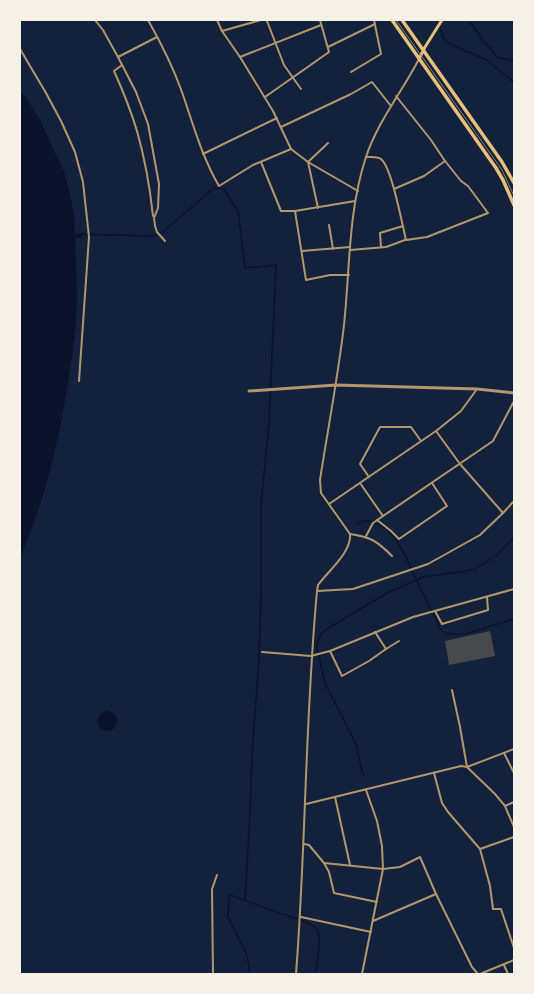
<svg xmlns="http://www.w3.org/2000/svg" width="534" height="994" font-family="Roboto,sans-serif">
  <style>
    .water { fill: #0b132b }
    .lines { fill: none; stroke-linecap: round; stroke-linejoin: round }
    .stream { stroke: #0b132b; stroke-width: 1.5 }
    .building { fill: #48494c }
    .minor { stroke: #b1986c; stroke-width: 2 }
    .tertiary { stroke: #b1986c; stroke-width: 3 }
    .secondary { stroke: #e5c07b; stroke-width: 3 }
    .primary { stroke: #e5c07b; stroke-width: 3.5 }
    .tram { stroke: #918062; stroke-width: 1 }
  </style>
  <rect width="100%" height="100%" fill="#14213d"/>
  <!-- water -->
  <g class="water">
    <path d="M20,89L39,118L64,171L69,190L74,214L75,235H82V238H75C76,265 78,293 76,320C74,349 69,378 64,407C54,461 42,507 20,558Z"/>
    <circle cx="107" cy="721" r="10"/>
  </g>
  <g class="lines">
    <!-- stream -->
    <g class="stream">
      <polyline points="437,20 444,39 452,45 487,60 514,82"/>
      <polyline points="469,20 482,39 497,57 514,61"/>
      <polyline points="73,234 150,236 157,235 164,231 214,188 224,189 238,211 245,268 276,265 269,423 261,505 261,591 259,659 252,755 250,813 245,900"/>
      <path d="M357,524C367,516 383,525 390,533C402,545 409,564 416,579C423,593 430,607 437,621L439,628L446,634H465L514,619"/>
      <polyline points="363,775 356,744 325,683 317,647 318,640 323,632 330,627 387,593 423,577 474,570 498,554 514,537"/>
      <path d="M249,974V965L247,955L228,917L229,894C252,903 274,912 298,919C303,921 314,924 317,929C322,938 317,964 315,974"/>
    </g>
  </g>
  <!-- building -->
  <polygon class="building" points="490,631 495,656 449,665 445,641"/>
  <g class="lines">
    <!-- minor -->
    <g class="minor">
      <polyline points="95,20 103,30 118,57 136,92 148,124 159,184 158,208 154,218 155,226 157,232 165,241"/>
      <path d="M148,20C161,43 173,67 182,92C193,124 202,157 219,186L253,165L291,149"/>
      <polyline points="217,20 222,31 240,57 273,111 291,149 308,162 358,191"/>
      <polyline points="267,21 284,65 301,89"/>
      <polyline points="222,31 261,20"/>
      <polyline points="328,47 375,24"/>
      <polyline points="20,49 46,93 61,121 75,152 83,182 89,237 79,381"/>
      <polyline points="118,57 157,37"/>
      <polyline points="240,57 321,25"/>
      <path d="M122,65L114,71C123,91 131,111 137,131C145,159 150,188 153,216"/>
      <polyline points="351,72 381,54 374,20"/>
      <polyline points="265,97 329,52 320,20"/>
      <polyline points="281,127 351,94 372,82 391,106"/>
      <polyline points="203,154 277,118"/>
      <path d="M366,157C371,157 377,156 381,159C392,168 402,224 406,240L427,237L488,213L468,186L461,181L445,161L431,140L396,96"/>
      <polyline points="261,162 281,211 295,211"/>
      <polyline points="394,189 424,176 445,161"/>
      <polyline points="318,208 308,162 328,143"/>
      <polyline points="329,225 333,249"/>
      <polyline points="381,247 380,233 403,226"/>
      <polyline points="350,250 386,247 405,240"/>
      <polyline points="302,251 350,247"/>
      <polyline points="349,275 330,275 306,280 295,211 355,201"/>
      <polyline points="436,431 460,464 503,513"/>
      <polyline points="369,477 360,464 380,427 411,427 421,441"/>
      <polyline points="360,483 383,516 493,441 514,401"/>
      <polyline points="329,504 436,431 461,411 477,389"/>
      <polyline points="377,520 391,531 399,539 447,506 432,483"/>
      <path d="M350,534C371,537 377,541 392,556"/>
      <polyline points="366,536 373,523 383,516"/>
      <polyline points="317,591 353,589 428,564 480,535 503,513 514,501"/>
      <polyline points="435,611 442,624 488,610 487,597"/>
      <polyline points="386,649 399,641"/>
      <polyline points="330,651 342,676 369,661 386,649 375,632"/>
      <polyline points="262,652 311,656 330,651 413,617 514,589"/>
      <polyline points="452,690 460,727 467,767"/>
      <polyline points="504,753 514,773"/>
      <polyline points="467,767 514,749"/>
      <polyline points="434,773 442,803 448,812 480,849 490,886 493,909 501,909 514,948"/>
      <polyline points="335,797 350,865"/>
      <polyline points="306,804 461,766 467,767 495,794 505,806 514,827"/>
      <polyline points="505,806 514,802"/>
      <polyline points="304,844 309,845 324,863 383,869 400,867 420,857 436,894 472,967 478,974"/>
      <polyline points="480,849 514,837"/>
      <polyline points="324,863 329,872 334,893 377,902"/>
      <polyline points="301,917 371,932"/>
      <polyline points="373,921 436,894"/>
      <polyline points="504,965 508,974"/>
      <polyline points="213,974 212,889 217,875"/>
      <path d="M296,974C306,846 305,718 317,591L318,585C328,571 352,552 350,534L321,493L320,480C328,428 338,377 344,325C350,269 348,211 366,157C378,121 402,92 419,59"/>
      <polyline points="362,974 383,869 382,846 377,821 366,790"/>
      <polyline points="480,974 514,960"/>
    </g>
    <!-- tertiary -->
    <polyline class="tertiary" points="249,391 336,385 477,389 514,393"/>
    <!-- secondary -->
    <polyline class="secondary" points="419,59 425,47 442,20"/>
    <!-- primary -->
    <g class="primary">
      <polyline points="392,20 496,168 503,180 514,205"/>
      <polyline points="402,20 502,162 514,183"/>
    </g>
    <!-- tram -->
    <polyline class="tram" points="396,20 502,170 514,196"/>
  </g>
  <!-- border -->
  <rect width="534" height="994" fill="none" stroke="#f6f1e7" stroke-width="42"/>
</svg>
